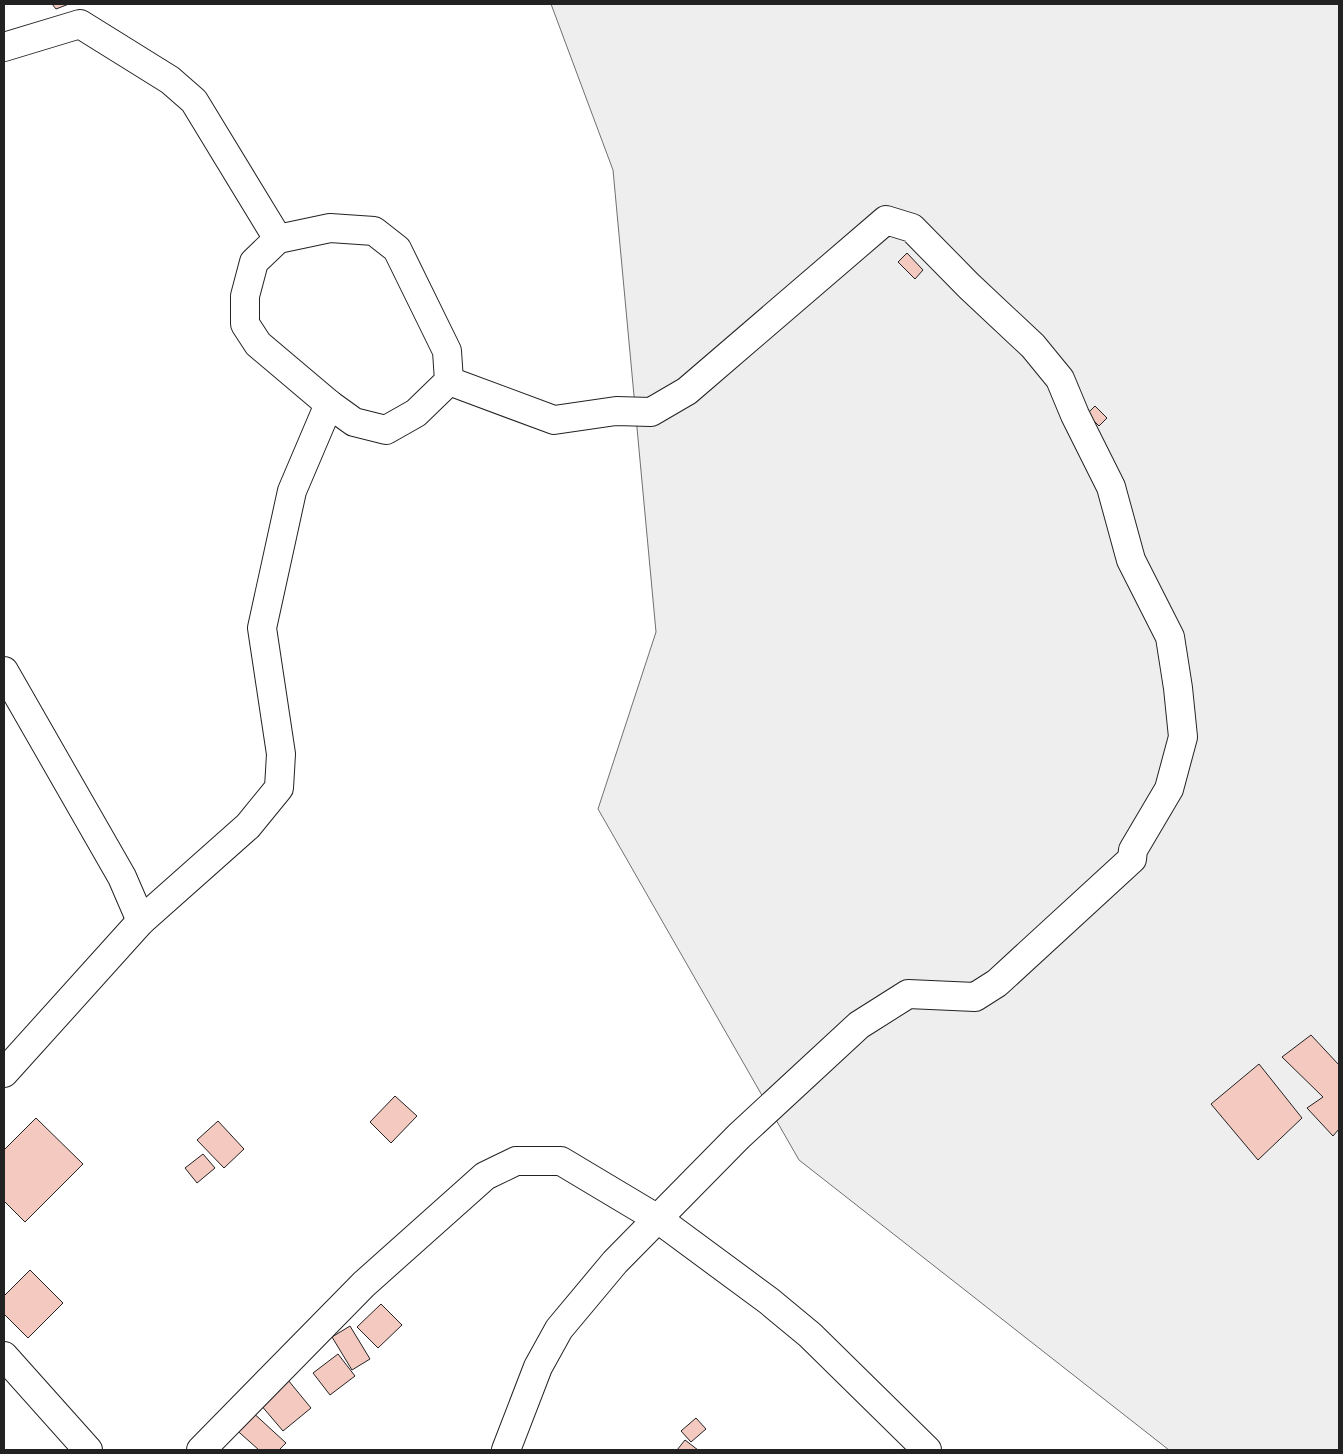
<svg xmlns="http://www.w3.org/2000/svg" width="1343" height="1454" font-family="Lato,sans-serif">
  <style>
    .green { fill: #eee; stroke: #6f6f6f }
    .building { fill: #f3c9c0; stroke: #222 }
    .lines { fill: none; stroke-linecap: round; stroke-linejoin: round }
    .minor-casing { stroke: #222; stroke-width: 30 }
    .minor { stroke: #fff; stroke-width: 28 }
  </style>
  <rect width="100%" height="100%" fill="#fff"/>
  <!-- green -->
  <polygon class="green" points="551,4 1339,4 1339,1450 1169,1450 799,1160 598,809 656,632 613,170"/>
  <!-- building -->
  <g class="building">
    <polygon points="52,4 69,4 56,9"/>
    <polygon points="907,253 923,270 915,279 898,262"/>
    <polygon points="1095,406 1107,418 1099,426 1087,414"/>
    <polygon points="1311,1035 1339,1065 1339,1129 1333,1136 1307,1108 1323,1097 1282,1057"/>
    <polygon points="1259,1064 1302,1118 1258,1160 1211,1104"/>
    <polygon points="395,1096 417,1116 391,1143 370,1122"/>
    <polygon points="36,1118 83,1164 25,1222 4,1201 4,1150"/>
    <polygon points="218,1121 244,1149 224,1168 197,1140"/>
    <polygon points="203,1154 215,1168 197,1183 185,1168"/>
    <polygon points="30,1270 63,1303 28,1338 4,1314 4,1296"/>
    <polygon points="381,1304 402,1325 378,1348 357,1327"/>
    <polygon points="350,1326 370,1359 352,1370 332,1337"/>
    <polygon points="338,1354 355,1376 330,1395 313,1373"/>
    <polygon points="288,1380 311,1408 283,1431 260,1404"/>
    <polygon points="249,1409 286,1443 279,1450 259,1450 232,1426"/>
    <polygon points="696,1418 706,1429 691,1442 681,1431"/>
    <polygon points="685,1440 698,1450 677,1450"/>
  </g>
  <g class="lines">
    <!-- minor casing -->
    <g class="minor-casing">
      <g id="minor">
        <polyline points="4,47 80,24 170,80 194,101 278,239"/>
        <polygon points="330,228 374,231 397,249 447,351 449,381 416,413 386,430 354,422 329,404 258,344 245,324 245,296 254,262 278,239"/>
        <polyline points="449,381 554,420 616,411 651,412 687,391 886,220 912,228 969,286 1033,346 1060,379 1075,415 1111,487 1131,560 1170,637 1178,688 1183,737 1169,789 1133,850 1132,859 997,983 975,997 908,994 859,1025 739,1136 615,1262 559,1329 538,1367 506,1450"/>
        <polyline points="4,671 122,877 141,921"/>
        <polyline points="4,1073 141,921 248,826 279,788 281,754 262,628 292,491 329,404"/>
        <polyline points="4,1356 88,1450"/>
        <polyline points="201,1450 364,1284 485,1176 516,1161 561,1161 658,1219 769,1301 810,1335 927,1450"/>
      </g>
    </g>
    <!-- minor -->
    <use href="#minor" class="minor"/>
  </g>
  <!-- border -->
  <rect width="1343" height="1454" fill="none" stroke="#222222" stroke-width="10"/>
</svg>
